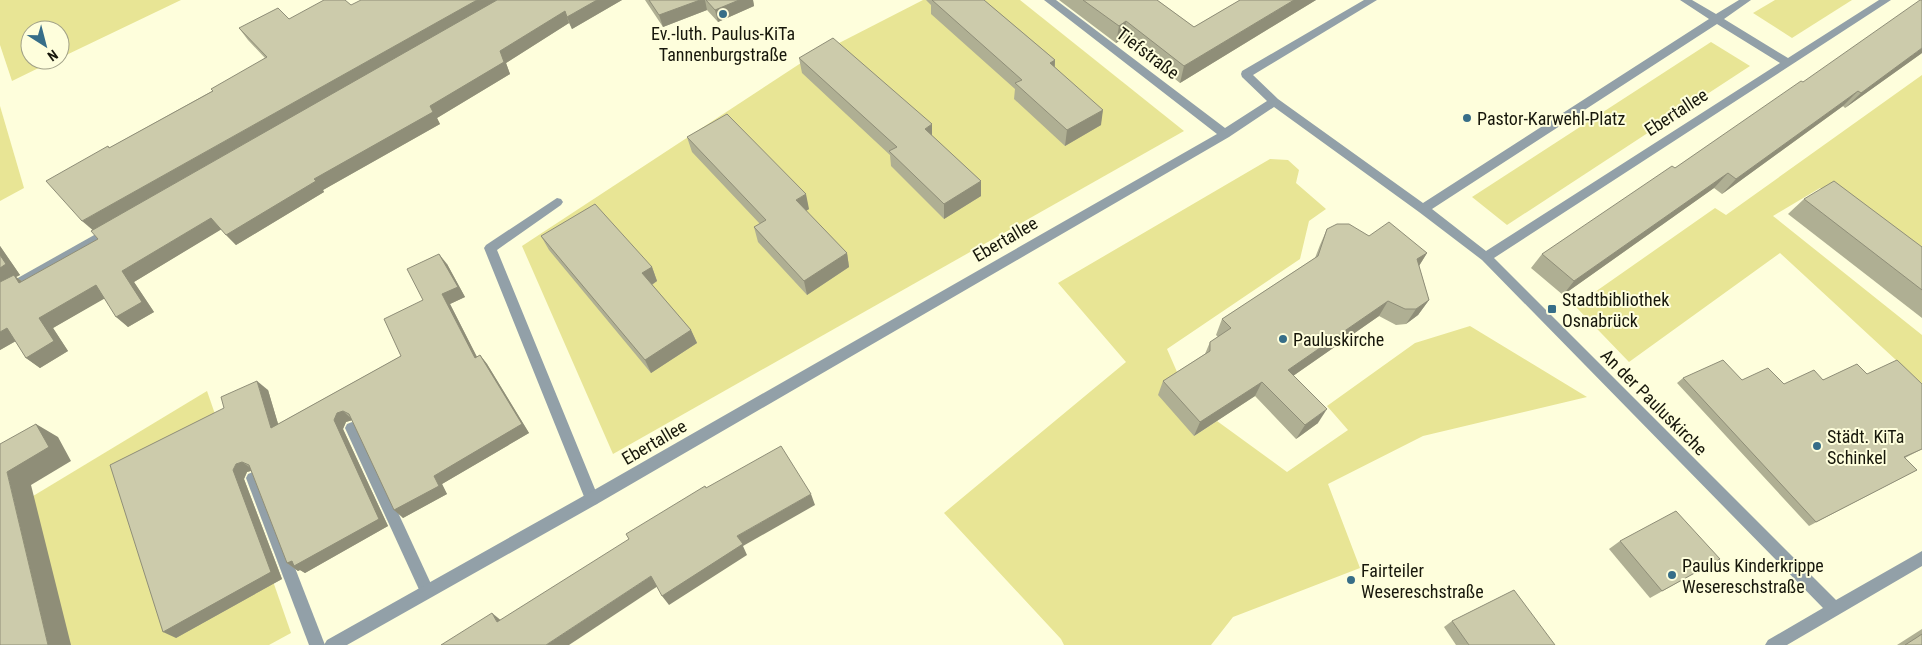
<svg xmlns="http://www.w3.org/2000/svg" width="1922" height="645" font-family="'Roboto Condensed',sans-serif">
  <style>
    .green { fill: #e8e595 }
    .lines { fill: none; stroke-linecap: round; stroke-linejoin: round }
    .lane { fill: #92a0a8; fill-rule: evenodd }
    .street { fill: #92a0a8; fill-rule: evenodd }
    .wall { fill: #afaf93 }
    .shaded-wall { fill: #8f8e78 }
    .building { fill: #cccbab; stroke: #8f8e78 }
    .poi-dot { fill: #376e88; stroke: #fefedc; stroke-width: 2 }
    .labels { text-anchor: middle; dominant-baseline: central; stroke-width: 4; stroke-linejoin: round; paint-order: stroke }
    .poi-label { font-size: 18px; fill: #17170b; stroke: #fefedc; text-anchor: start }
    .street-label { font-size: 18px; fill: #17170b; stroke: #fefedc }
  </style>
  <rect width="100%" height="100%" fill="#fefedc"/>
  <!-- green -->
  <g class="green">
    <polygon points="0,0 181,0 60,58 60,30 30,30 30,60 55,60 12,81 0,45"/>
    <polygon points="923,0 1020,0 1184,131 613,454 522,246 804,61"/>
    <polygon points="1775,0 1852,0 1792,38 1753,13"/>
    <polygon points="1711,42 1750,66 1507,225 1472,197"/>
    <polygon points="1922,75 1922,263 1820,188 1773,216 1922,335 1922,384 1780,253 1629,362 1575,306 1715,208 1726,215"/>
    <polygon points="0,106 24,188 0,201"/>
    <polygon points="1270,159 1288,160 1299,170 1296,183 1326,209 1309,221 1300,259 1167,349 1181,381 1194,436 1217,421 1287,472 1348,430 1327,406 1415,343 1470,326 1587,397 1423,436 1328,484 1360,568 1233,617 1211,645 1064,645 1061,639 944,513 1126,362 1058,283"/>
    <polygon points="207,391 291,633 269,645 0,645 0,516"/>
  </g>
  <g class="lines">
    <!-- lane -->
    <g class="lane">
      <polygon points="557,198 561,199 563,202 561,205 497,250 599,499 597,504 592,505 587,504 585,499 484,248 486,245"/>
      <polygon points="352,422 357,424 432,586 434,591 432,596 427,598 422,596 345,428 347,424"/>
      <polygon points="253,472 258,474 260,478 325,645 309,645 246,478 248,474"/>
    </g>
    <!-- street -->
    <g class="street">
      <path d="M1044,0H1056L1225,128L1267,101L1242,77L1241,74L1242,71L1364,0H1377L1253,75L1278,99L1423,203L1709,19L1680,0H1692L1716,14L1739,0H1751L1724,19L1788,58L1879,0H1891L1494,258L1836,600L1922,551V566L1787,645H1765L1768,640L1823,608L1482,260L1419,212L1274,107L1229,137L597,504L347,645H324L327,640L587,494L1217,134ZM1717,24L1780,63L1486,251L1432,209Z"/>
      <polygon points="112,225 116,227 118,230 116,233 0,299 0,288"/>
    </g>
  </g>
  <!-- wall -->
  <g class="wall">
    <polygon points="622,0 572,29 569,23 506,63 510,74 437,118 440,124 323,190 324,192 236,245 221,229 134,282 154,312 128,327 104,298 53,328 68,351 40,368 26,358 16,341 0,350 0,246 20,275 16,277 22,281 98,239 92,230 109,148 212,91 265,58 248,40 239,28 289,19 351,5"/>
    <polygon points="645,0 753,0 754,6 718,22 707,10 663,27"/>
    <polygon points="926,0 984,0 1055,60 1055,67 1101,125 1065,146 1014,99 1015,89 931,14 931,5"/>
    <polygon points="1059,0 1157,0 1194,27 1240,0 1316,0 1180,83 1124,38 1116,43"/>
    <polygon points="1922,53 1845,108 1843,106 1722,194 1714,188 1563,295 1531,268 1542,254 1675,168 1803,82"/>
    <polygon points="799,58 932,136 981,181 981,196 944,219 891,166 890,155 802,73"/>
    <polygon points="687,137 809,209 806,211 847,253 849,267 807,295 758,242 754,227 760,224 692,152"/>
    <polygon points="1804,199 1922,247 1922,318 1788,214"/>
    <polygon points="1327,229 1369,236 1427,253 1419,266 1429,300 1418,315 1406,324 1396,325 1379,316 1293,376 1318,423 1296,439 1255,396 1194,436 1158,395 1163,381 1205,354 1210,342 1218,337 1216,335 1222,319 1315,258 1320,245"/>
    <polygon points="541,236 652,267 657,281 652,285 691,330 697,343 651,373 549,250"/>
    <polygon points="447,264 465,297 450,304 477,357 480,355 487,364 529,433 442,484 447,494 403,518 352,420 346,422 343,429 388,526 305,573 300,570 298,571 287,563 251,471 247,472 244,479 282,579 176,638 224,408 268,390 278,424 401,356 423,300"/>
    <polygon points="1867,374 1922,384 1922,449 1905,458 1917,470 1809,526 1677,383 1683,378 1742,380 1784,384"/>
    <polygon points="1620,541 1720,559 1650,598 1609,549"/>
    <polygon points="1452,621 1555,645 1456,645 1444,627"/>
    <polygon points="1922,629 1922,645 1897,645"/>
  </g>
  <!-- shaded-wall -->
  <g class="shaded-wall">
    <polygon points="477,0 504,0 95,232 82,221"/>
    <polygon points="597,0 622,0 572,29 567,17"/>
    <polygon points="700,0 705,0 707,10 663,27 659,15"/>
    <polygon points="739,0 753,0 754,6 718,22 715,10"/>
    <polygon points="1294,0 1316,0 1180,83 1184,66"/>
    <polygon points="565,11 569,23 506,63 510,74 437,118 440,124 323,190 324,192 236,245 226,235 430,106 500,51"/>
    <polygon points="1126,21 1124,38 1116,43 1119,26"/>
    <polygon points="1922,48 1922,53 1845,108 1861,93"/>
    <polygon points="1055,60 1054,76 1050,63"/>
    <polygon points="1858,91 1843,106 1722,194 1736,179"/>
    <polygon points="1103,110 1101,125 1065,146 1067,130"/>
    <polygon points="932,124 932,140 925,129"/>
    <polygon points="1728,173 1714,188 1563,295 1574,281"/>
    <polygon points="981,181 981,196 944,219 944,204"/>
    <polygon points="806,194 809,209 799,215 796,200"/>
    <polygon points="211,218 222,229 134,282 154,312 128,327 116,317 122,271"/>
    <polygon points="0,246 20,275 16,277 27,285 0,286"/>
    <polygon points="847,253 849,267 807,295 804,281"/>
    <polygon points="1427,253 1417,269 1417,259"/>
    <polygon points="439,254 447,264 465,297 450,304 482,367 475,358 442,294"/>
    <polygon points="652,267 657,281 648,287 642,273"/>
    <polygon points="96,285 109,296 53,328 68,351 40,368 26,358 39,318"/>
    <polygon points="1429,300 1418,315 1406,324 1416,309"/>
    <polygon points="1388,301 1379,316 1280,385 1288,370"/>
    <polygon points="7,328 21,338 0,350 0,332"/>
    <polygon points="691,330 697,343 651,373 645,360"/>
    <polygon points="480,355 487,364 529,433 442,484 447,494 403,518 394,510 434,476"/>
    <polygon points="257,381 268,390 282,437 271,428"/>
    <polygon points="1262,382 1255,396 1194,436 1200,422"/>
    <polygon points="1327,409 1318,423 1296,439 1305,425"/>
    <polygon points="343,411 353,420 346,422 343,429 388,526 305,573 300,570 298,571 287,563 334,420 337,413"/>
    <polygon points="36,424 58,437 71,461 31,485 71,645 48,645 7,472"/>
    <polygon points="242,462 254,470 247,472 244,479 282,579 176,638 163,632 233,470 236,464"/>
    <polygon points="811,494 815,505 743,546 747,555 669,605 662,596 737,536"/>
    <polygon points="651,576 658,586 569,645 546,645"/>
    <polygon points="492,613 503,622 497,622"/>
  </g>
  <!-- building -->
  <g class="building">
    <polygon points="324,0 345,0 351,5 361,0 477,0 82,221 46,181 108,146 109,148 213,91 211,89 267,57 239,28 278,8 289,19"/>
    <polygon points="497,0 597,0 567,17 565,11 500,51 504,62 430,106 433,112 314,179 316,181 226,235 211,218 122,271 142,302 116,317 96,285 39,318 54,341 26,358 7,328 0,332 0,282 14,275 19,283 98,239 91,231"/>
    <polygon points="649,0 700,0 659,15"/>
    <polygon points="706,0 739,0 715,10"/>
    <polygon points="932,0 984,0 1055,60 1050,63 1103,110 1067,130 1015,83 1022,80"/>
    <polygon points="1083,0 1157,0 1194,27 1240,0 1294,0 1184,66 1126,21 1119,26"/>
    <polygon points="1920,0 1922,0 1922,48 1861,93 1858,91 1736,179 1728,173 1574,281 1542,254 1672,166 1675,168 1801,81 1803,82"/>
    <polygon points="833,38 932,124 925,129 981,181 944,204 889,151 897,147 799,58"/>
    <polygon points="727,114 806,194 796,200 847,253 804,281 754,227 766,220 687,137"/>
    <polygon points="1834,181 1922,247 1922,290 1804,199"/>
    <polygon points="595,204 652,267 642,273 691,330 645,360 541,236"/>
    <polygon points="1389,222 1427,253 1417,259 1429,300 1416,309 1405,309 1388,301 1288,370 1327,409 1305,425 1262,382 1200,422 1163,381 1210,351 1210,342 1231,328 1222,319 1318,256 1327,229 1337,224 1349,224 1369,236"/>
    <polygon points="439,254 458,287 442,294 475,358 480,355 522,424 434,476 439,486 394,510 349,414 343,411 337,413 334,420 379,519 294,566 292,561 287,563 249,465 242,462 236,464 233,470 271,572 163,632 110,465 224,408 221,397 257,381 271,428 401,356 384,319 423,300 407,269"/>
    <polygon points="0,255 6,264 0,268"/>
    <polygon points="1723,360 1742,380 1768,368 1784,384 1814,370 1823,380 1857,364 1867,374 1897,360 1922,384 1922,449 1904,457 1917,470 1816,522 1683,378"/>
    <polygon points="36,424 49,447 7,472 48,645 0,645 0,444"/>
    <polygon points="781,446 811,494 737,536 743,544 662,596 651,576 546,645 441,645 492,613 497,622 629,539 626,534 705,486 706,488"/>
    <polygon points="1676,511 1720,559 1662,591 1620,541"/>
    <polygon points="1514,590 1555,645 1469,645 1452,621"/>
    <polygon points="1922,634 1922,645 1905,645 1916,638"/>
  </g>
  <!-- markers -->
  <g class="poi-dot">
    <circle cx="723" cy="14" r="5"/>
    <circle cx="1467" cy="118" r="5"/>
    <rect x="1547" y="304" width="10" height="10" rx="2.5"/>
    <circle cx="1283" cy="339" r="5"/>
    <circle cx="1817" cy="446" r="5"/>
    <circle cx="1672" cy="575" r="5"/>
    <circle cx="1351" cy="580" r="5"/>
  </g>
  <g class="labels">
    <!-- poi labels -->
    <g class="poi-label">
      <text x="723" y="33" text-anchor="middle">Ev.-luth. Paulus-KiTa<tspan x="723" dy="21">Tannenburgstraße</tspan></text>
      <text x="1477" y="118">Pastor-Karwehl-Platz</text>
      <text x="1562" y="299">Stadtbibliothek<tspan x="1562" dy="21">Osnabrück</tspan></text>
      <text x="1293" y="339">Pauluskirche</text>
      <text x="1827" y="436">Städt. KiTa<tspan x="1827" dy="21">Schinkel</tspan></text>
      <text x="1682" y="565">Paulus Kinderkrippe<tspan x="1682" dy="21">Wesereschstraße</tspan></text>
      <text x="1361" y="570">Fairteiler<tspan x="1361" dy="21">Wesereschstraße</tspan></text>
    </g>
    <!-- street labels -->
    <g class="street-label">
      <text transform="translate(1148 53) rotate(37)">Tiefstraße</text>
      <text transform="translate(1676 112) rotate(-33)">Ebertallee</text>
      <text transform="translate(1005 239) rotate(-30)">Ebertallee</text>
      <text transform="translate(1654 402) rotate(45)">An der Pauluskirche</text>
      <text transform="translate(654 442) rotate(-30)">Ebertallee</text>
    </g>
  </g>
  <!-- north arrow -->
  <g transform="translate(45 45) rotate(144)"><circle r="24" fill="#fefedc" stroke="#a2a288"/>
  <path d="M0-4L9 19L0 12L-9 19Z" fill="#376e88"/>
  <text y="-8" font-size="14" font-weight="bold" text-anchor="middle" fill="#17170b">N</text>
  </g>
</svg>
